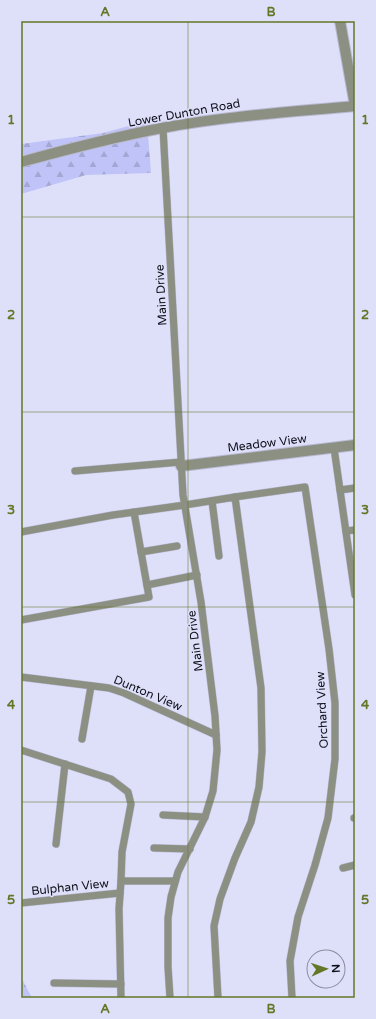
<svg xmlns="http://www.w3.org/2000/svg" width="376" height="1019" font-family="'Varela Round',sans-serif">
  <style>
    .forest { fill: url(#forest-firs) }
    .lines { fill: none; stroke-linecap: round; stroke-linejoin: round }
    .service-casing { stroke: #b9bad2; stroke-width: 8 }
    .minor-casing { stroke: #b9bad2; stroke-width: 12 }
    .service { stroke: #8c9083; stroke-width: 7 }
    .minor { stroke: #8c9083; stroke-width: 10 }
    .grid { fill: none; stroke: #647726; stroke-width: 1; stroke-opacity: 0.55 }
    .labels { text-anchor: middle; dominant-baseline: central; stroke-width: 3; stroke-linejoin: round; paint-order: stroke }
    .street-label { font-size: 12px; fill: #0e0f19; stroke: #dee0fa }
    .neatline { fill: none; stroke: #647726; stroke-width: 1.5 }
    .grid-label { font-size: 13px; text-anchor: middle; font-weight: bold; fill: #647726 }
  </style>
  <defs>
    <pattern id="forest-firs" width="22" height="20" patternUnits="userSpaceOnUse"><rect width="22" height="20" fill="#c0c3f7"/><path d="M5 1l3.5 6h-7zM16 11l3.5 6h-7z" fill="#a4a6d3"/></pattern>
  </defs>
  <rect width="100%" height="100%" fill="#dee0fa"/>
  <!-- forest -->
  <g class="forest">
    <polygon points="147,121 151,173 86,175 21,194 21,144 103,133"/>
    <polygon points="21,977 32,998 21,998"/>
  </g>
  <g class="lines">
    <!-- service casing -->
    <g class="service-casing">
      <g id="service">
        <polyline points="163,128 183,495 201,602 215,716 217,750 213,791 205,817 178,872 171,897 168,918 168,967 170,998"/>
        <polyline points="334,448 355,595"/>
        <polyline points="75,471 181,462"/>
        <polyline points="340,490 355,488"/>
        <polyline points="235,497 305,487 329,649 335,703 335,759 328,818 315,865 298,917 290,961 292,998"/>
        <polyline points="212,501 219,556"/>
        <polyline points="346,531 355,530"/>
        <polyline points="21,532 113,515 185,505 235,497 261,688 262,752 259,787 251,822 235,858 220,899 214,926 218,998"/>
        <polyline points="141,552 177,546"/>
        <polyline points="147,585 197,575"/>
        <polyline points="21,620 149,597 134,512"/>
        <polyline points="21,677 109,688 124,693 216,735"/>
        <polyline points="82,739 91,686"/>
        <polyline points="21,750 111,779 128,792 131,804 122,852 121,881 175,881"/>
        <polyline points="163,815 205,817"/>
        <polyline points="354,818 355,818"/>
        <polyline points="56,844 65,764"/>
        <polyline points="154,848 190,849"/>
        <polyline points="343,868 355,865"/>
        <polyline points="21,903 120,893"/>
        <polyline points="54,983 121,984"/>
        <polyline points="121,998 119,909 121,881"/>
      </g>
    </g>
    <!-- minor casing -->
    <g class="minor-casing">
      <g id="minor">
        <polyline points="340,21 355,106"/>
        <path d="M21,162C68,149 115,137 162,128C226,116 291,112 355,106"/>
        <polyline points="181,466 355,445"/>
      </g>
    </g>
    <!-- service -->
    <use href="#service" class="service"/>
    <!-- minor -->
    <use href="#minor" class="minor"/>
  </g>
  <!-- grid -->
  <path class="grid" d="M188,21V998M21,217H355M21,412H355M21,607H355M21,802H355"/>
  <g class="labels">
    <!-- street labels -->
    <g class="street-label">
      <text transform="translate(184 113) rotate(-10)">Lower Dunton Road</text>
      <text transform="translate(161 295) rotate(-93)">Main Drive</text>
      <text transform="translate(267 443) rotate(-7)">Meadow View</text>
      <text transform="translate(195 641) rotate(-97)">Main Drive</text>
      <text transform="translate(148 693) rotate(23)">Dunton View</text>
      <text transform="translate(322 710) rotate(-93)">Orchard View</text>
      <text transform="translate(70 887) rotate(-6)">Bulphan View</text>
    </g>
  </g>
  <!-- border -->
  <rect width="376" height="1019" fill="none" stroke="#dee0fa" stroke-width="44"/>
  <!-- north arrow -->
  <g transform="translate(326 969) rotate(87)"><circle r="19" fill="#dee0fa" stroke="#8b8ca0"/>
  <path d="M0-3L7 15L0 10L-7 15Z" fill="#647726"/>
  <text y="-6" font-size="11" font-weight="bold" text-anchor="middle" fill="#0e0f19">N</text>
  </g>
  <rect x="22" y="22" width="332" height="975" class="neatline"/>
  <g class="grid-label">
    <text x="105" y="16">A</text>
    <text x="271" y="16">B</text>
    <text x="11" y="124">1</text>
    <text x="365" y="124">1</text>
    <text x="11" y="319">2</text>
    <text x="365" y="319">2</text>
    <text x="11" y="514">3</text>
    <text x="365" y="514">3</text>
    <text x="11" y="709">4</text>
    <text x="365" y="709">4</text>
    <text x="11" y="904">5</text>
    <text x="365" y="904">5</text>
    <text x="105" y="1013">A</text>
    <text x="271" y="1013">B</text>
  </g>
</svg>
